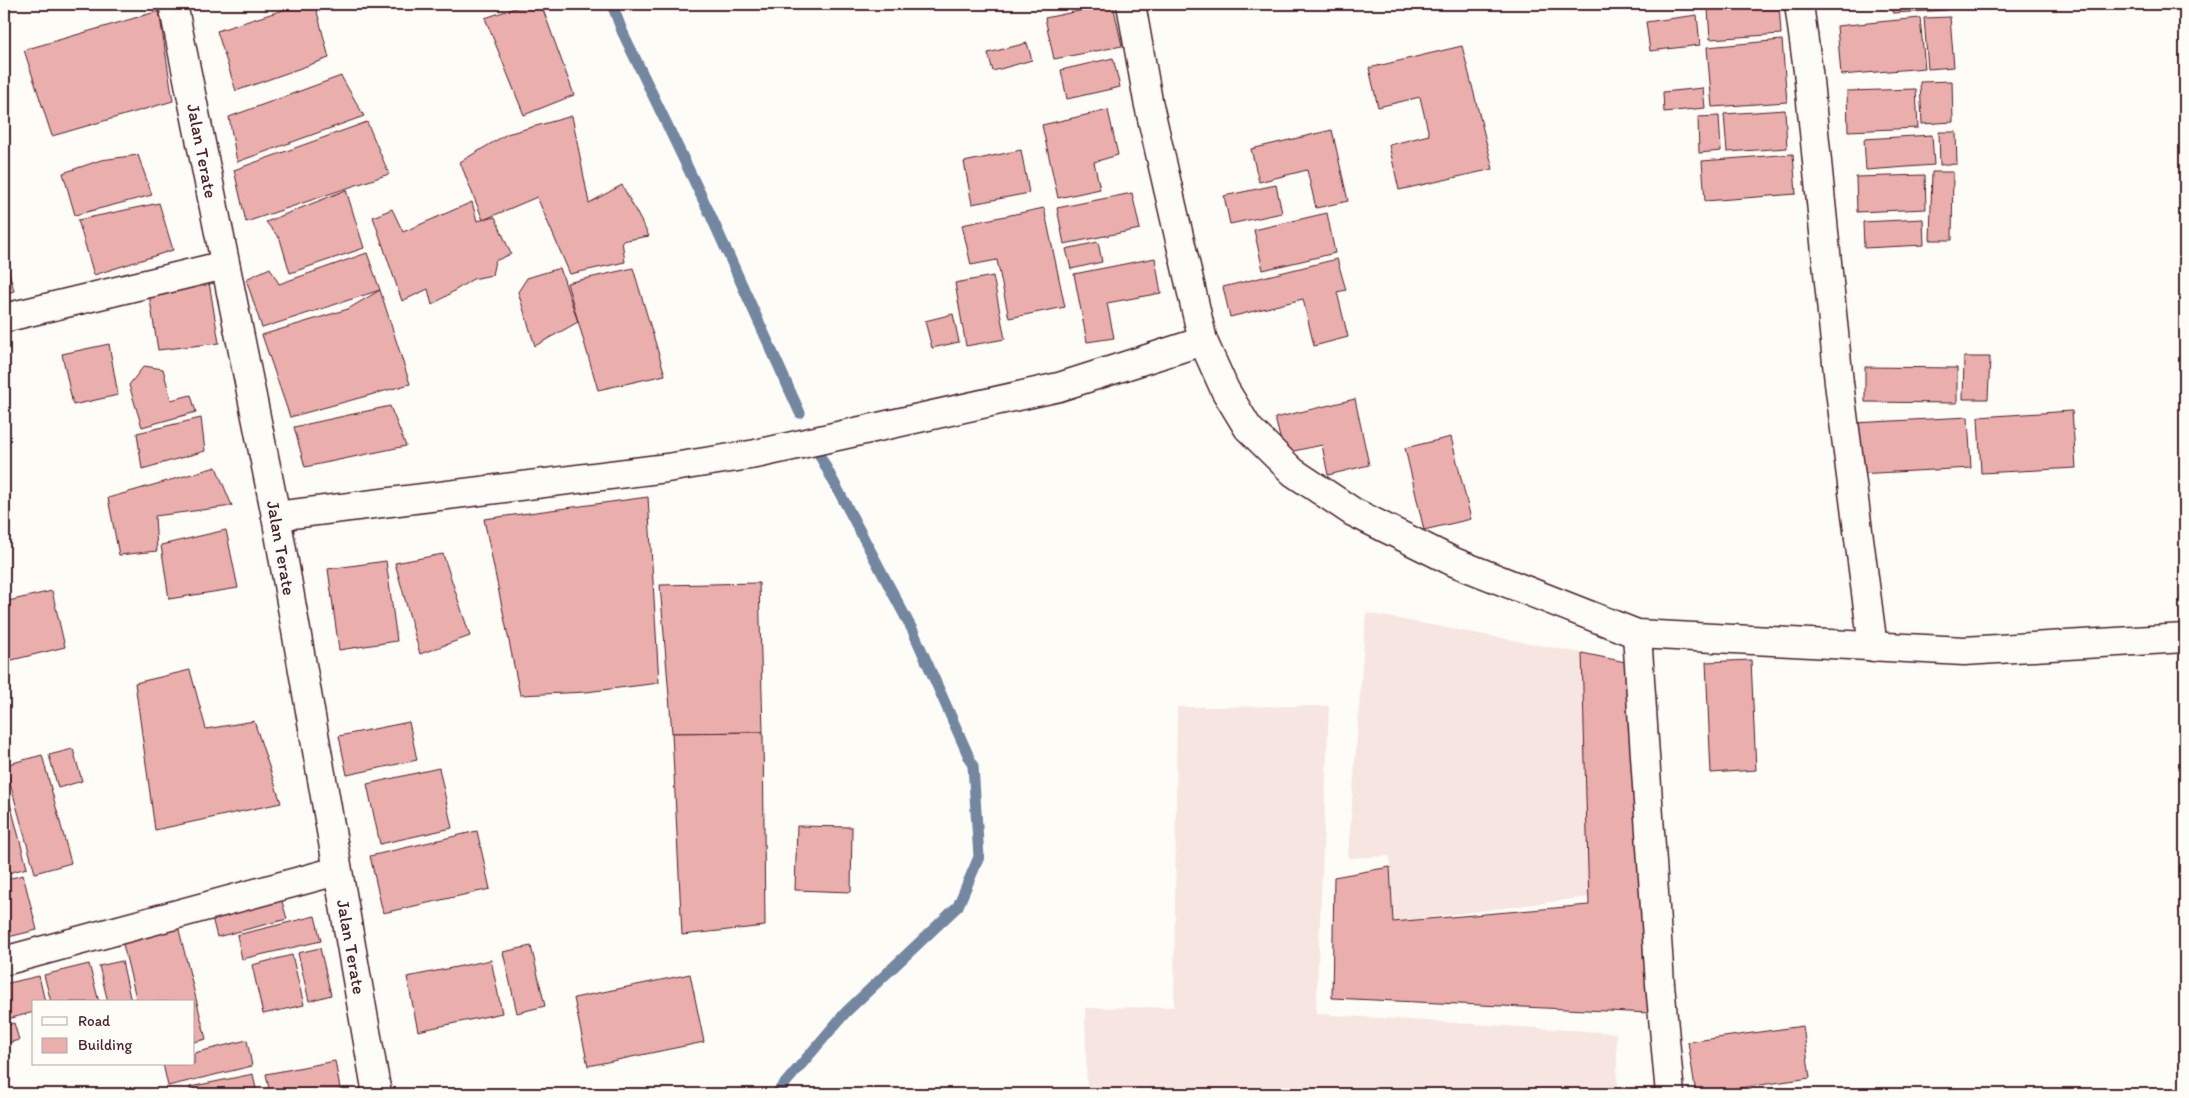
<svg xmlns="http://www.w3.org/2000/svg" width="2189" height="1098" font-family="Itim,sans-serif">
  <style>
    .built { fill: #f7e5e1 }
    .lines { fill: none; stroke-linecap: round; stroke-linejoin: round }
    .stream { stroke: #7387a1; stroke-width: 11 }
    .building { fill: #eaafad; stroke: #4a1f2b }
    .street-casing { stroke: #4a1f2b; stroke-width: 31 }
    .street { stroke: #fdfcf7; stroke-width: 28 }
    .labels { text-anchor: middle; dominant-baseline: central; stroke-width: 4.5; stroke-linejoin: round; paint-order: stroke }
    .street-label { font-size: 18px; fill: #4a1f2b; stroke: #fdfcf7 }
  </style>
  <rect width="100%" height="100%" fill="#fdfcf7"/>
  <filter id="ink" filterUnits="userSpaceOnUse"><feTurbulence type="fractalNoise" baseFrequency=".02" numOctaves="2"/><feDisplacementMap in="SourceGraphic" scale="10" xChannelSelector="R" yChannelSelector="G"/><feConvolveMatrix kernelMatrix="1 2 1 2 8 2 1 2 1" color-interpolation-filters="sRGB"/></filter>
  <g filter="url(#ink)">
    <!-- built -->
    <g class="built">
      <polygon points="1366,613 1582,653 1589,897 1393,922 1390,856 1348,858"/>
      <polygon points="1329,706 1316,1014 1616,1033 1618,1094 1087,1094 1085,1008 1174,1007 1177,707"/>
    </g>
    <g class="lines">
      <!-- stream -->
      <g class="stream">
        <polyline points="612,4 622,31 710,214 800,413"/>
        <polyline points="776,1094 846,1012 958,906 979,857 973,766 913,631 820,456"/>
      </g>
    </g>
    <!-- building -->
    <g class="building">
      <polygon points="302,4 315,4 329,58 236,91 217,31"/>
      <polygon points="527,4 541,4 574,95 524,115 485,18"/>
      <polygon points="1113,4 1122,46 1054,59 1045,18"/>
      <polygon points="1779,4 1781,34 1710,39 1708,9"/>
      <polygon points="1892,4 1947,4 1947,10 1893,13"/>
      <polygon points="159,11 173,101 52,136 24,50"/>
      <polygon points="1697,15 1700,45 1650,51 1646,22"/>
      <polygon points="1950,17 1954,67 1928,69 1924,18"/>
      <polygon points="1920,18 1925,68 1841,75 1837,26"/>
      <polygon points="1782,40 1787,102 1712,107 1707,47"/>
      <polygon points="1027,43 1032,60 993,71 988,53"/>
      <polygon points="1462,46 1493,169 1399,190 1389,145 1429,135 1420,97 1378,107 1369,68"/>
      <polygon points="1113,58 1120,87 1067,99 1061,70"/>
      <polygon points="341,76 364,116 237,162 229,117"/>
      <polygon points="1952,81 1953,122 1922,124 1920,82"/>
      <polygon points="1703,88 1705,108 1664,112 1663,92"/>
      <polygon points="1916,89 1918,128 1848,131 1847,91"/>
      <polygon points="4,97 6,126 4,127"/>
      <polygon points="1108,110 1118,155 1094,162 1100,189 1058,198 1042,125"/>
      <polygon points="1785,110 1787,148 1727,152 1724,114"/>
      <polygon points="572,116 589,203 622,185 649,236 622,241 625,262 570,274 537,197 483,220 460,162 507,134"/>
      <polygon points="1719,116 1721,151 1699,153 1698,117"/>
      <polygon points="367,122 389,174 246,222 234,170"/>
      <polygon points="1332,130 1348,201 1316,208 1307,170 1259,182 1251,149"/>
      <polygon points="1939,132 1956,132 1957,164 1940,165"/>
      <polygon points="1932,135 1934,165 1866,170 1864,139"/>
      <polygon points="1021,150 1029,193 972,204 964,162"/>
      <polygon points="1793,154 1796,194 1705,201 1702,161"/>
      <polygon points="138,155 152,195 75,215 63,173 101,160"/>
      <polygon points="1932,172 1953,172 1952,240 1930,240"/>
      <polygon points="1925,175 1926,209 1857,212 1856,177"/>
      <polygon points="1276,185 1282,213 1230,224 1224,196"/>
      <polygon points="346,190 364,248 290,273 280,239 266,222"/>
      <polygon points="1132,193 1140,229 1064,244 1057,208"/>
      <polygon points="472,202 477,221 495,217 511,254 495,261 492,275 473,279 432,305 428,289 402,301 373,217 392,209 403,232"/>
      <polygon points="159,203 173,250 94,275 78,220"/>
      <polygon points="1044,208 1065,307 1009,318 997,260 971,265 962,225"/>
      <polygon points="1327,213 1335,253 1263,270 1254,230"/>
      <polygon points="1923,219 1924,245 1864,248 1863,222"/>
      <polygon points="1098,242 1102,262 1071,269 1066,249"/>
      <polygon points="4,253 14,291 4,294"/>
      <polygon points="367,253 380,290 262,328 246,279 270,268 279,284"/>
      <polygon points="1155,258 1161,293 1107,303 1114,338 1087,342 1074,274"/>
      <polygon points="1337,259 1346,290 1337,292 1348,337 1314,346 1303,299 1230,317 1223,287"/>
      <polygon points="560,268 578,322 535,346 518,292 527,278"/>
      <polygon points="633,268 665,375 598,390 567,283"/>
      <polygon points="993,276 1005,339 966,346 955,283"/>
      <polygon points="209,282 219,343 158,350 149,294"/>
      <polygon points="380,290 410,384 290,417 262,335 348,309"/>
      <polygon points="953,314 959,342 932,348 925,321"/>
      <polygon points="109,344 118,395 73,405 62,354"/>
      <polygon points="1964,357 1990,357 1988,399 1963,399"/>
      <polygon points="144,366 163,369 171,400 191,395 196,412 142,427 129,385"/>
      <polygon points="1865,367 1957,368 1957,403 1865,402"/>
      <polygon points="1355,399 1369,465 1328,475 1322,445 1284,453 1275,418"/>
      <polygon points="390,406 406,446 305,467 294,427"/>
      <polygon points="2072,411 2076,468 1981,473 1978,417"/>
      <polygon points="1968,417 1971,468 1857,474 1854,423"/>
      <polygon points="201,418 205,451 142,469 137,433"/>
      <polygon points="1451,437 1471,519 1424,530 1405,448"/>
      <polygon points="216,467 232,506 155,516 157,551 119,555 108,498"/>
      <polygon points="648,497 659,683 586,692 520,695 484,519"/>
      <polygon points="226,530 238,588 169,599 161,545"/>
      <polygon points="443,554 470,636 420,654 395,563"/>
      <polygon points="386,561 397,641 339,650 328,569"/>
      <polygon points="759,583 763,732 672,733 660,585"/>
      <polygon points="52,591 65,647 4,662 4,602"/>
      <polygon points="1582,653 1635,664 1650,1013 1332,998 1334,877 1390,867 1393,922 1589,905"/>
      <polygon points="1751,660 1756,770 1711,773 1706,662"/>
      <polygon points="190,670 206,729 254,721 281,803 155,830 135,683"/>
      <polygon points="409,722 417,760 347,775 339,736"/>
      <polygon points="763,732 765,926 682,935 672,733"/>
      <polygon points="73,749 82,781 58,788 49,755"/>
      <polygon points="42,755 71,863 35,873 5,765"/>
      <polygon points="439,768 452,828 380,844 367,784"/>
      <polygon points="10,803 27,868 4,874 4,804"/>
      <polygon points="797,826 852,827 851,892 795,890"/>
      <polygon points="477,831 490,889 383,913 370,856"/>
      <polygon points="23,875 37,930 4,938 4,880"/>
      <polygon points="279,891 287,919 217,937 210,910"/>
      <polygon points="315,916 321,941 242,959 237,935"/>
      <polygon points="177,922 206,1039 194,1042 194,1002 137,1002 121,936"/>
      <polygon points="531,946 545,1006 517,1013 503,952"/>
      <polygon points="320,948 331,995 309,1001 298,953"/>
      <polygon points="292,955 304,1005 263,1014 252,965"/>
      <polygon points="491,960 502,1013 418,1031 407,977"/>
      <polygon points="122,961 131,1002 108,1002 99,966"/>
      <polygon points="89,964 99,1002 51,1002 44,975"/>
      <polygon points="690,974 704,1042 588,1066 574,998"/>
      <polygon points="39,976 45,1002 34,1002 34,1012 4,1020 4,984"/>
      <polygon points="14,1023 19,1040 4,1044 4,1026"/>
      <polygon points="1803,1026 1810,1078 1696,1094 1688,1042"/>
      <polygon points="247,1040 252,1066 168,1086 163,1064 194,1064 194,1053"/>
      <polygon points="335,1061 341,1094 270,1094 266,1074"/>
      <polygon points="253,1074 257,1094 191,1094 190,1087"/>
    </g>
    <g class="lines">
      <!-- street casing -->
      <g class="street-casing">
        <g id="street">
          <polyline points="173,4 276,516 377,1094"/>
          <polyline points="1131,4 1148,101 1203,341 1225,390 1248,428 1293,472 1353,512 1454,562 1637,634 1964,651 2185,638"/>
          <polyline points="1799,4 1808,71 1839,383 1873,647"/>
          <polyline points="4,318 225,265"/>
          <polyline points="276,516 667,468 756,454 1059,387 1203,341"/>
          <polyline points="1637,634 1660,984 1670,1094"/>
          <polyline points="4,961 337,871"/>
        </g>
      </g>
      <!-- street -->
      <use href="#street" class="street"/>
    </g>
  </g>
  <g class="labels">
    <!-- street labels -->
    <g class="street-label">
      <text transform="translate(202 151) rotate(79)">Jalan Terate</text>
      <text transform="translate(281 548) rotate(80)">Jalan Terate</text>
      <text transform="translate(351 947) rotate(80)">Jalan Terate</text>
    </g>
  </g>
  <!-- margin -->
  <rect width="2189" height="1098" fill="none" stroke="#fdfcf7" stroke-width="20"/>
  <rect x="10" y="10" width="2169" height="1078" fill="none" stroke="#4a1f2b" stroke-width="2" filter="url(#ink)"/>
  <!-- legend -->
  <rect x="32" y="1000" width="162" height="65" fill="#fdfcf7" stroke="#b5a4a5"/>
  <rect x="42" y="1017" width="25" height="8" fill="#fdfcf7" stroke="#b5a4a5"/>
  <text x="78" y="1026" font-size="15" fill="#4a1f2b">Road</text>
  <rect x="42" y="1038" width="25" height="15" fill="#eaafad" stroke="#b5a4a5"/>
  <text x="78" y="1050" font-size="15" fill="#4a1f2b">Building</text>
</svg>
